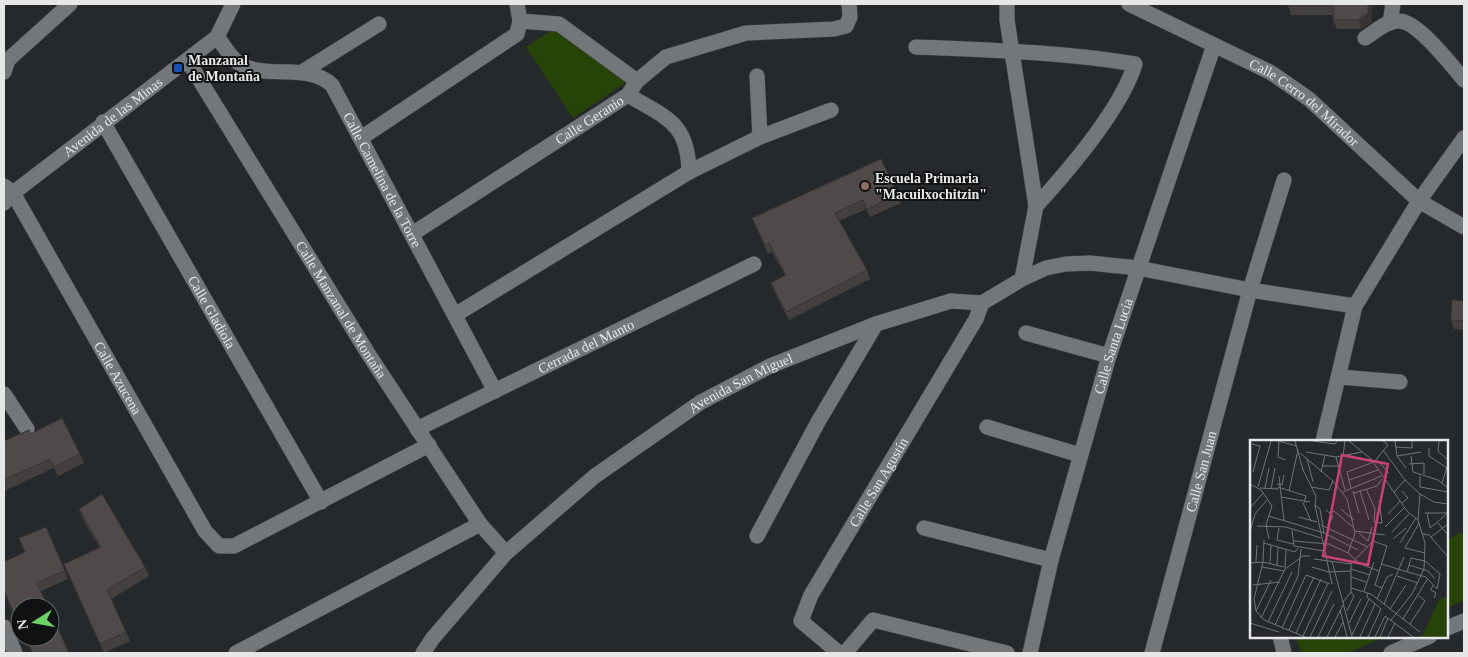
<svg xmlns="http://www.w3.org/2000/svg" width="1468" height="657" font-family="Georgia,serif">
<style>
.green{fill:#264408}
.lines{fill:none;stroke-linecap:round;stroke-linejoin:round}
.minor-casing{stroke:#424447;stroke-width:16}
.minor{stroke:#74777a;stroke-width:15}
.wall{fill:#44403f}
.shaded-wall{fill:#373433}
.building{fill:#4f4a49;stroke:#373433}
.transit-dot{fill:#1a4fb4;stroke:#101113;stroke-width:2}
.education-dot{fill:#8d6e63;stroke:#101113;stroke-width:2}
.labels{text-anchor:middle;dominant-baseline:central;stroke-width:4;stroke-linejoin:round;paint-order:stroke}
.poi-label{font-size:14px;font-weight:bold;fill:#e5e7e9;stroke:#101113;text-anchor:start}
.street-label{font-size:14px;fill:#e5e7e9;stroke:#101113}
.inset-road{fill:none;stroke:#727578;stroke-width:1}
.view{fill:#c94177;fill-opacity:0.15;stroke:#c94177;stroke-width:2.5}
.inset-edge{fill:none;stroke:#e5e7e9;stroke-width:2.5}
</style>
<rect width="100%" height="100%" fill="#26292c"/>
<g class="green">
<path d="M559 26 628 81 573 118 526 47Z"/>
<path d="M1464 531V600L1447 608V540Z"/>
<path d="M1296 636H1386L1348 653H1300Z"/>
</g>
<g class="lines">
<g class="minor-casing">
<g id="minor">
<path d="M1007 4V20L1036 206 1022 279"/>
<path id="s1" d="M1129 4 1270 72 1309 99 1419 201 1464 227"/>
<path d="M520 21 559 24 637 81"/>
<path d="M1390 23 1393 4"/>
<path id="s2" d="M217 37C223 44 229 55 236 61 261 82 306 61 332 85L495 391"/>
<path d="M1365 38C1375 32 1387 20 1399 21 1418 21 1452 66 1464 80"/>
<path d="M916 47C989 50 1063 52 1135 64 1121 109 1068 171 1036 206"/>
<path id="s3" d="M188 61 369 355 480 524 506 553"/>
<path d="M4 72 8 60 70 4"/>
<path d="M302 72 379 24"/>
<path d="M757 76 760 137"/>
<path d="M628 95C666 118 688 122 689 172"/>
<path id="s4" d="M103 122 321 502"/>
<path d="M361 138 517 34 520 21 517 4"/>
<path id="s5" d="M4 186 13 193 205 531 219 546H234L429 445"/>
<path id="s6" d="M4 203 13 193 217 37 233 4"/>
<path id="s7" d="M412 234 628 95 637 81 666 57 746 33 834 29 846 26 850 17 849 4"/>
<path d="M455 315 689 172 760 137 831 110"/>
<path d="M1026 333 1109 356"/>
<path d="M1340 377 1400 382"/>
<path d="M4 394 27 429"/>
<path d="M987 427 1080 455"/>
<path id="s8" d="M417 429 754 264"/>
<path d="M1323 441 1355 306 1419 201 1464 138"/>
<path d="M924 528 1051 560"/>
<path d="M757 536 818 422 876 324"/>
<path d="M4 627 15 653"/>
<path d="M1447 628 1464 621"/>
<path d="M1280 636 1284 653"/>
<path d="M236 653 480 524"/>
<path id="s9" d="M423 653 433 638 506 553 595 476 701 402 770 366 876 324 951 301 982 303 1022 279 1046 268 1066 264 1090 263 1138 268 1250 290 1355 306"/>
<path id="s10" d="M839 653 801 621 811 595 976 319 982 303"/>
<path d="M845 653 873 620 1007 653"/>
<path id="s11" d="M1030 653 1051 560 1109 356 1214 45"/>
<path id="s12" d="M1152 653 1250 290 1284 180"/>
<path d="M1391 653 1430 636"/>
</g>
</g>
<use href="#minor" class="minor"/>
</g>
<g class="wall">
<path d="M1244 4H1372V22L1361 29H1337L1333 20V15H1291L1288 5H1244Z"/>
<path d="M898 195 901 203 870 217 866 209 839 221 867 270 870 279 789 320 774 291 771 283 785 275 772 252 768 254 752 218Z"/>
<path d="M1464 301V330L1454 329 1451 320Z"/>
<path d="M31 434 80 454 84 463 58 476 54 468 4 491V441Z"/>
<path d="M79 509 145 567 149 576 111 599 130 641 104 653 68 574 64 564 100 548 82 518Z"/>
<path d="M19 538 65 571 68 579 41 591 20 607V628L4 593V562L25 553Z"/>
</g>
<path class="shaded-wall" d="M1368 4H1372V22L1361 29 1358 20Z"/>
<g class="building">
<path d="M1288 4H1368V13L1358 20H1333L1334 6H1288Z"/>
<path d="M881 159 898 195 867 209 863 200 835 213 867 270 786 312 771 283 786 275 769 243 765 245 752 218Z"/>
<path d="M1452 300 1464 301V321L1451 320Z"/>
<path d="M62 418 80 454 54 467 50 459 4 480V441L29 430 31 434Z"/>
<path d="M102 494 145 567 107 590 126 632 100 644 64 564 101 547 79 509Z"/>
<path d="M46 527 65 571 37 583 48 607H20V626L4 591V562L25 552 19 538Z"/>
<path d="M50 611 69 653H33L25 637H50Z"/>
</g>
<rect class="transit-dot" x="173" y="63" width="10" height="10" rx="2.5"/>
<circle class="education-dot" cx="865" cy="186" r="5"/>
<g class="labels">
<g class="poi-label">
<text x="188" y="60">Manzanal<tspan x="188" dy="16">de Montaña</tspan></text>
<text x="875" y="178">Escuela Primaria<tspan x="875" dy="16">"Macuilxochitzin"</tspan></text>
</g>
<g class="street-label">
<text stroke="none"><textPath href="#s1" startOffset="202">Calle Cerro del Mirador</textPath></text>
<text stroke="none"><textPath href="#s6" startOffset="139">Avenida de las Minas</textPath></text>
<text stroke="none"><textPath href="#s7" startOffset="211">Calle Geranio</textPath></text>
<text stroke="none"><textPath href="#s2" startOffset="239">Calle Camelina de la Torre</textPath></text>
<text stroke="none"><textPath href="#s3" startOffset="292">Calle Manzanal de Montaña</textPath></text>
<text stroke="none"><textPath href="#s4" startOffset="219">Calle Gladiola</textPath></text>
<text stroke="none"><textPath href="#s8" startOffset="188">Cerrada del Manto</textPath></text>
<text stroke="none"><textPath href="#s11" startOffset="318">Calle Santa Lucía</textPath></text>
<text stroke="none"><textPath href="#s5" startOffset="224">Calle Azucena</textPath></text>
<text stroke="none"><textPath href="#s9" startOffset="421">Avenida San Miguel</textPath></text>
<text stroke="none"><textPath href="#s12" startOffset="188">Calle San Juan</textPath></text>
<text stroke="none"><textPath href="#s10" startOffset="209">Calle San Agustín</textPath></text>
</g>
</g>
<g transform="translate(1250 440)">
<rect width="198" height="198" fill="#26292c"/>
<path d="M198 156 197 197H172L189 160Z" fill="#264408"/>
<path class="inset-road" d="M28 1 47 6M29 1 28 17 36 20M45 1 53 30M63 1 85 4 87 1M99 1 121 19 157 71 168 80M145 1 147 16 156 28M189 1 188 11 198 20M2 4 10 6 3 32M146 7 162 8V1M179 8V16L197 28M133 10 155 40 170 54M56 12 86 17 112 12M50 13 83 41 97 59 105 93 98 113M93 16 95 1M147 16 171 12M161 16 163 32 188 40 198 48M86 17 95 50M57 19 63 42M127 20 139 33M159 24 174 23V34M73 26H88M52 28 66 56 65 65 70 69 74 93M71 32 75 15M29 36 34 81M170 36V47L198 52M99 40 128 30M192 43 197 27M0 44 11 50 22 66 16 85 19 99M27 44 32 45 34 35M8 47 21 1M28 47 56 56 54 63M61 47 79 50 83 41M10 48 29 49M15 48 19 28M101 48 97 32 124 22 138 5 133 1M21 49 25 28M116 49 125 69 124 82 132 83 129 60M39 51 48 10M103 51 109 73M110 51 119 80M93 52 131 36M144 52 155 40M104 53 127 46 132 39M31 57 60 62M53 63 61 81M152 63 158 58 152 51M65 65 82 144M0 68 13 53M91 69 104 80M76 70 83 76 78 86M81 73 84 71 104 88M175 73H198M177 73 180 88 198 73M138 74 150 61M19 76 74 93 108 110M49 77 67 82M168 80 170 54 184 62 198 64M169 83 155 108 175 113M188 83 198 95M71 85 118 107M7 86 36 87 71 98M135 87 154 68M29 88 27 100 43 104M42 90 44 106 74 111M105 91 135 95M0 92 5 74 17 60M142 92 159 74M109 93 118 101 122 87M173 94 179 95 198 117M181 97 198 84M143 99 156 88M14 100 13 122 4 159 6 171 14 180 55 197M44 101 79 104 98 113 110 124 129 131M14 103 45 112 48 108M150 103 166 78M64 119 101 124M82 121 102 197M6 122 7 105M0 123 13 122 34 127M20 123 21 105M132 124 154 131 176 137 187 149 190 134 175 121 161 118 157 132M27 125 28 108M159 125 178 131 185 139M12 127 34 131M62 127 79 132 101 131M35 128 36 110M101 129 120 135M56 135 80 144M147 136 168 143M101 137 116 142M3 145 30 142M183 145 181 150 186 153 184 158M101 148 121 154 170 192M114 151 124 122M127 159 137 137 143 134M93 162 101 152V124L123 101 137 106 125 145 132 148M134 164 154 117M140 169 156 145M90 170 97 197M6 171 21 140M97 171 104 156 101 152M11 178 35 129 53 116H60M153 179 178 138M141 180 162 154 174 129 175 103 168 80M18 182 42 132M0 183 29 192M99 183 111 159M160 184 175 161 169 156M25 185 48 136 51 109M32 188 56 135M39 190 64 137M46 193 71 139M102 195 119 159M53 196 78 143M60 197 82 151M68 197 84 164M77 197 93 165M85 197 93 182M110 197 125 164M118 197 131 169 117 157 118 153M125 197 135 176 163 197M130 197 138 178M138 197 145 183"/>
<path class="view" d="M92 15 138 24 118 125 73 116Z"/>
<rect width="198" height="198" class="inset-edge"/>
</g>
<rect width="1468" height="657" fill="none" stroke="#e5e7e9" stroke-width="10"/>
<g transform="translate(35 622) rotate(259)"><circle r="24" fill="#101113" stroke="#656769"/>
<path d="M0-4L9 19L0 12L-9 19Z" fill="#6bd363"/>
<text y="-8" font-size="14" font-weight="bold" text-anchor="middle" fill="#e5e7e9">N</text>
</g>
</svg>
